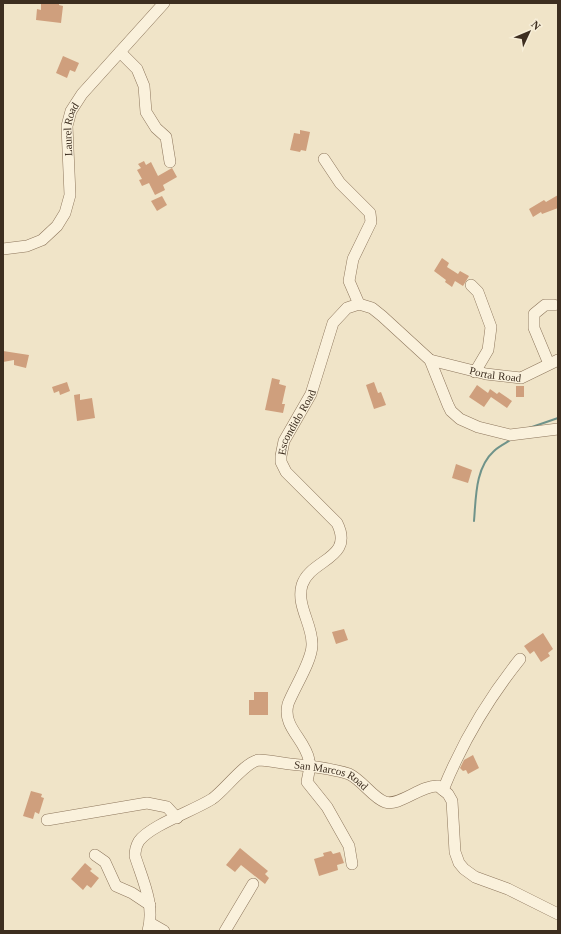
<svg xmlns="http://www.w3.org/2000/svg" width="561" height="934" font-family="Georgia,serif">
<style>
.lines{fill:none;stroke-linecap:round;stroke-linejoin:round}
.stream{stroke:#6f938a;stroke-width:2}
.building{fill:#cf9f7d}
.minor-casing{stroke:#8d765c;stroke-width:12}
.minor{stroke:#faf1dc;stroke-width:11}
.labels{text-anchor:middle;dominant-baseline:central;stroke-width:3;stroke-linejoin:round;paint-order:stroke}
.street-label{font-size:11px;fill:#3d2e20;stroke:#f7eed8}
</style>
<rect width="100%" height="100%" fill="#f0e4c8"/>
<g class="lines">
<g class="stream">
<path d="M529 428 558 418"/>
<path d="M474 521C476 498 475 468 494 451 499 446 506 443 512 439"/>
</g>
</g>
<g class="building">
<path d="M41 3H59V5L63 6 61 23 36 20 37 9 41 10Z"/>
<path d="M63 56 79 63 75 72 70 70 67 78 56 73Z"/>
<path d="M300 130 310 132 306 151 301 150 300 152 290 150 294 133 300 134Z"/>
<path d="M144 161 146 165 151 162 158 176 172 168 177 177 163 185 165 190 155 195 149 183 142 186 139 180 142 179 137 170 141 168 138 164Z"/>
<path d="M558 195V208L542 214 541 212 533 217 529 209 544 200 546 202Z"/>
<path d="M162 196 167 205 157 211 151 201Z"/>
<path d="M442 258 449 263 447 267 458 274 460 271 469 276 463 286 455 281 452 287 445 282 446 280 434 271Z"/>
<path d="M3 351 29 355 26 368 14 365V360L3 362Z"/>
<path d="M272 378 280 380 279 384 286 386 282 404H285L283 413 265 410Z"/>
<path d="M67 382 70 391 60 395 59 391 54 393 52 387Z"/>
<path d="M374 382 378 393 381 392 386 405 374 409 366 385Z"/>
<path d="M477 385 488 393 490 389 497 394 499 392 512 401 507 408 491 397 484 407 469 397Z"/>
<rect x="516" y="386" width="8" height="11"/>
<path d="M80 394V400L92 398 95 418 77 421 74 395Z"/>
<path d="M456 464 472 470 468 483 452 478Z"/>
<path d="M344 629 348 640 336 644 332 632Z"/>
<path d="M543 633 553 649 548 653 550 656 541 662 534 651 530 654 524 646Z"/>
<path d="M254 692H268V715H249V700H254Z"/>
<path d="M473 755 479 768 468 774 466 770 463 771 460 768 464 760Z"/>
<path d="M31 791 42 794 41 797 44 798 39 814 35 812 33 819 23 816Z"/>
<path d="M240 848 268 871 265 874 269 878 265 884 241 865 235 872 226 865Z"/>
<path d="M331 851 333 854 340 852 344 863 337 865 338 870 319 876 314 859 324 856 323 853Z"/>
<path d="M85 863 92 869 90 871 99 878 91 888 87 885 83 890 71 879Z"/>
</g>
<g class="lines">
<g class="minor-casing">
<g id="minor">
<path d="M120 52 137 69 144 86 146 112 156 128 166 137 170 162"/>
<path d="M324 159 340 183 370 213 371 222 353 259 349 281 359 304"/>
<path id="s1" d="M3 249 27 246 42 240 57 226 65 213 70 195 67 126 71 111 82 94 164 3"/>
<path d="M471 285 478 292 491 327 488 350 475 372"/>
<path id="s2" d="M430 360 486 374 521 378 558 360"/>
<path d="M549 364 534 328V314L545 305H554"/>
<path d="M443 790C462 743 488 699 520 659"/>
<path d="M47 820 147 803 167 807 177 818"/>
<path d="M95 855 105 862 116 886 132 893 150 905"/>
<path id="s3" d="M352 864 349 846 327 807 307 782C308 775 311 768 309 760 305 739 282 727 288 704 294 688 312 661 312 645 313 625 296 606 302 585 310 559 355 559 337 523L286 472 281 462V456L284 441 311 394 333 323 347 308 359 304 372 308 382 316 430 360 448 405 451 411 460 419 478 427 510 435 558 429"/>
<path d="M150 923 164 931"/>
<path id="s4" d="M148 931C155 905 143 881 135 856 135 851 136 846 139 841 151 825 193 811 212 799 224 791 246 761 259 760 266 760 275 762 283 763 305 766 328 767 349 774 362 780 373 798 385 802 399 807 421 785 438 786L448 794 452 801 455 852 459 863 464 869 475 877 508 889 558 914"/>
<path d="M225 931 253 884"/>
</g>
</g>
<use href="#minor" class="minor"/>
</g>
<g class="labels">
<g class="street-label">
<text stroke="none"><textPath href="#s1" startOffset="161">Laurel Road</textPath></text>
<text stroke="none"><textPath href="#s2" startOffset="67">Portal Road</textPath></text>
<text stroke="none"><textPath href="#s3" startOffset="510">Escondido Road</textPath></text>
<text stroke="none"><textPath href="#s4" startOffset="314">San Marcos Road</textPath></text>
</g>
</g>
<rect width="561" height="934" fill="none" stroke="#3d2e20" stroke-width="8"/>
<g transform="translate(529 32) rotate(46)" stroke="#f7eed8" stroke-width="3" paint-order="stroke">
<path d="M0-3L7 15L0 10L-7 15Z" fill="#3d2e20"/>
<text y="-6" font-size="11" font-weight="bold" text-anchor="middle" fill="#3d2e20">N</text>
</g>
</svg>
